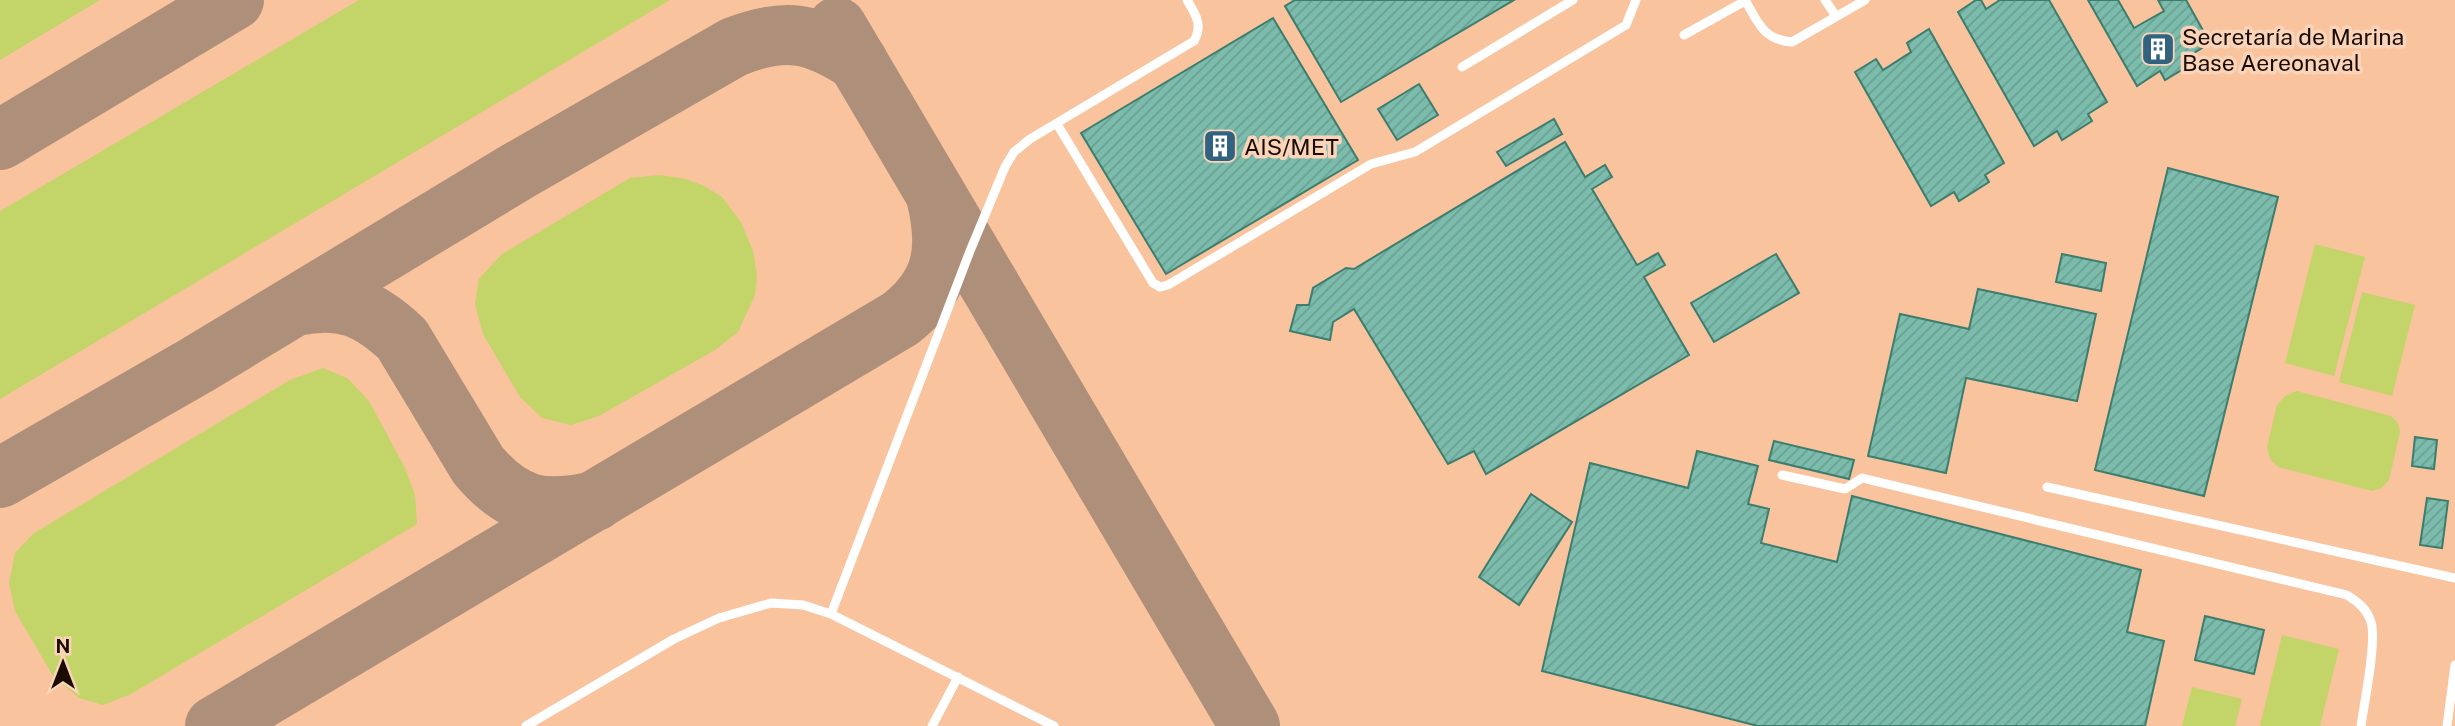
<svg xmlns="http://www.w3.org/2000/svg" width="2455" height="726" font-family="'Public Sans',sans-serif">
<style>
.built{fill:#f9c39d}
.green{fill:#c3d469}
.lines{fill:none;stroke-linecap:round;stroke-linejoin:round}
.taxiway{stroke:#ad8f7a;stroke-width:60}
.building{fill:url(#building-hatch);stroke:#3c7d6e;stroke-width:2}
.service{stroke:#fff;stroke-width:9}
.labels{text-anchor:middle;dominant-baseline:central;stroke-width:7;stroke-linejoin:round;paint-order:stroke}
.poi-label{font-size:23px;fill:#1b0b02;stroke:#fad4b9;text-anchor:start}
</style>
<defs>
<pattern id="building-hatch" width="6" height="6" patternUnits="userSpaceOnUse" patternTransform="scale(1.75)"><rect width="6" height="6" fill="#7cbcac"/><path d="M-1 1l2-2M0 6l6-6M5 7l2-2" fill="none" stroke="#6ba092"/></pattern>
</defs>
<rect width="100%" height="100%" fill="#fad4b9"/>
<rect class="built" x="0" y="0" width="2455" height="726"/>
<g class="green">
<path d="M0 0H100L0 60Z"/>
<path d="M359 0H670L0 399V211Z"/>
<path d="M660 175 686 179 704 186 722 197 741 222 753 251 757 276 755 295 738 332 715 350 599 416 571 425 542 418 520 397 483 334 475 304 479 279 502 254 630 178Z"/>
<path d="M2315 244 2365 257 2334 376 2285 363Z"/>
<path d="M2362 292 2415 305 2392 396 2339 382Z"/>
<path d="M323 368 347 378 369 401 405 468 415 495 417 524 131 694 103 705 79 698 53 676 15 611 9 583 15 553 34 533 290 380Z"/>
<path d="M2297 391 2391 416 2398 423 2400 432 2389 480 2382 488 2372 491 2278 467 2270 459 2267 447 2277 405 2285 396Z"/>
<path d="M2282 635 2339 649 2320 726H2260Z"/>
<path d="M2192 687 2242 699 2235 726H2182Z"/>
</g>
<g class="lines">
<g class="taxiway">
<path d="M837 27 1250 726"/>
<path d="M0 140 234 0"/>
<path d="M296 306C342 296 369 308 402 339L478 465C513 507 543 513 595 501"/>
<path d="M0 478 197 365 518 171 734 47C785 27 813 32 858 62"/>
<path d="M215 726 900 319C944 285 949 249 936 196"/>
</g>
</g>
<g class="building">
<path d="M1295 0H1514L1341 102 1285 6Z"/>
<path d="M1976 0H1981L1986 9 2000 0H2049L2107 102 2088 114 2092 121 2062 140 2057 131 2034 146 1958 12Z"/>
<path d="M2088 0H2118L2134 28 2164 11 2158 0H2186L2210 43 2191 55 2195 62 2165 80 2160 71 2137 86Z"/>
<path d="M1273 18 1358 160 1166 274 1081 133Z"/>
<path d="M1929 29 2004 163 1985 175 1989 182 1959 201 1954 192 1931 206 1855 72 1876 59 1883 70 1911 52 1907 43Z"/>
<path d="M1419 84 1438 115 1397 140 1378 109Z"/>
<path d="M1554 119 1562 134 1506 166 1497 152Z"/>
<path d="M1565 142 1585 177 1605 165 1612 177 1592 189 1637 265 1658 253 1665 265 1644 277 1689 355 1486 474 1474 451 1448 464 1354 309 1333 322 1330 340 1290 331 1297 305H1309L1313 288 1346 268 1354 269Z"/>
<path d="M2168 168 2278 197 2204 496 2095 470Z"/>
<path d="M1776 254 1799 293 1714 342 1691 303Z"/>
<path d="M2062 254 2106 263 2101 291 2056 282Z"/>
<path d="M1978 289 2096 314 2077 401 1966 378 1946 473 1868 456 1900 314 1969 329Z"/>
<path d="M2415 437 2437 440 2434 469 2412 466Z"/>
<path d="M1774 441 1854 460 1849 479 1769 460Z"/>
<path d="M1697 451 1758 466 1748 504 1769 509 1761 543 1837 562 1852 496 2141 570 2127 632 2164 641 2145 726H1758L1542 671 1590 463 1688 488Z"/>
<path d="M1531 494 1572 522 1519 605 1479 577Z"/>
<path d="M2427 498 2448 501 2442 548 2420 545Z"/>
<path d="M2205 616 2264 630 2254 674 2195 660Z"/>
</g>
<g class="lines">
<g class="service">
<path d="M1745 0C1758 22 1763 40 1792 42L1865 0"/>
<path d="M1825 0 1836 16"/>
<path d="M1684 35 1745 1"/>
<path d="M1462 67 1573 0"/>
<path d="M1057 124 1153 283 1160 287 1168 285 1371 164 1415 152 1626 25 1636 0"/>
<path d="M1782 475 1845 489 1862 478 2347 595C2358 602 2367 609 2371 622 2377 641 2364 704 2361 726"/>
<path d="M2047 487 2455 578"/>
<path d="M831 614 1054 726"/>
<path d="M526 726 674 639 719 618 771 603 803 605 831 614 970 251 1005 167 1014 152 1030 139 1194 41C1203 25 1196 15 1187 0"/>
<path d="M932 726 958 677"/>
<path d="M2447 726 2455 665"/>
</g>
</g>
<defs>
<g id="building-square" transform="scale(1.75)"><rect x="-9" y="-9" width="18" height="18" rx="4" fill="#316380" stroke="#fad4b9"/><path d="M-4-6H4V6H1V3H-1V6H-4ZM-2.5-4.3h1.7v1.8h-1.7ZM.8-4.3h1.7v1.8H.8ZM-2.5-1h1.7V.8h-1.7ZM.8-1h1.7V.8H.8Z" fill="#fff"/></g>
</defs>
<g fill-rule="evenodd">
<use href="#building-square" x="2158" y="49"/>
<use href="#building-square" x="1220" y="146"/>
</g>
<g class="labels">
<g class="poi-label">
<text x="2182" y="36">Secretaría de Marina<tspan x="2182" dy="26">Base Aereonaval</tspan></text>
<text x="1244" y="146">AIS/MET</text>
</g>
</g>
<g transform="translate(63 663)" stroke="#fad4b9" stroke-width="5" paint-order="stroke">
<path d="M0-5L12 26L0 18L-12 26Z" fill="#1b0b02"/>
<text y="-10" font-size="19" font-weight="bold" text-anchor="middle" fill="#1b0b02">N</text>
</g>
</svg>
